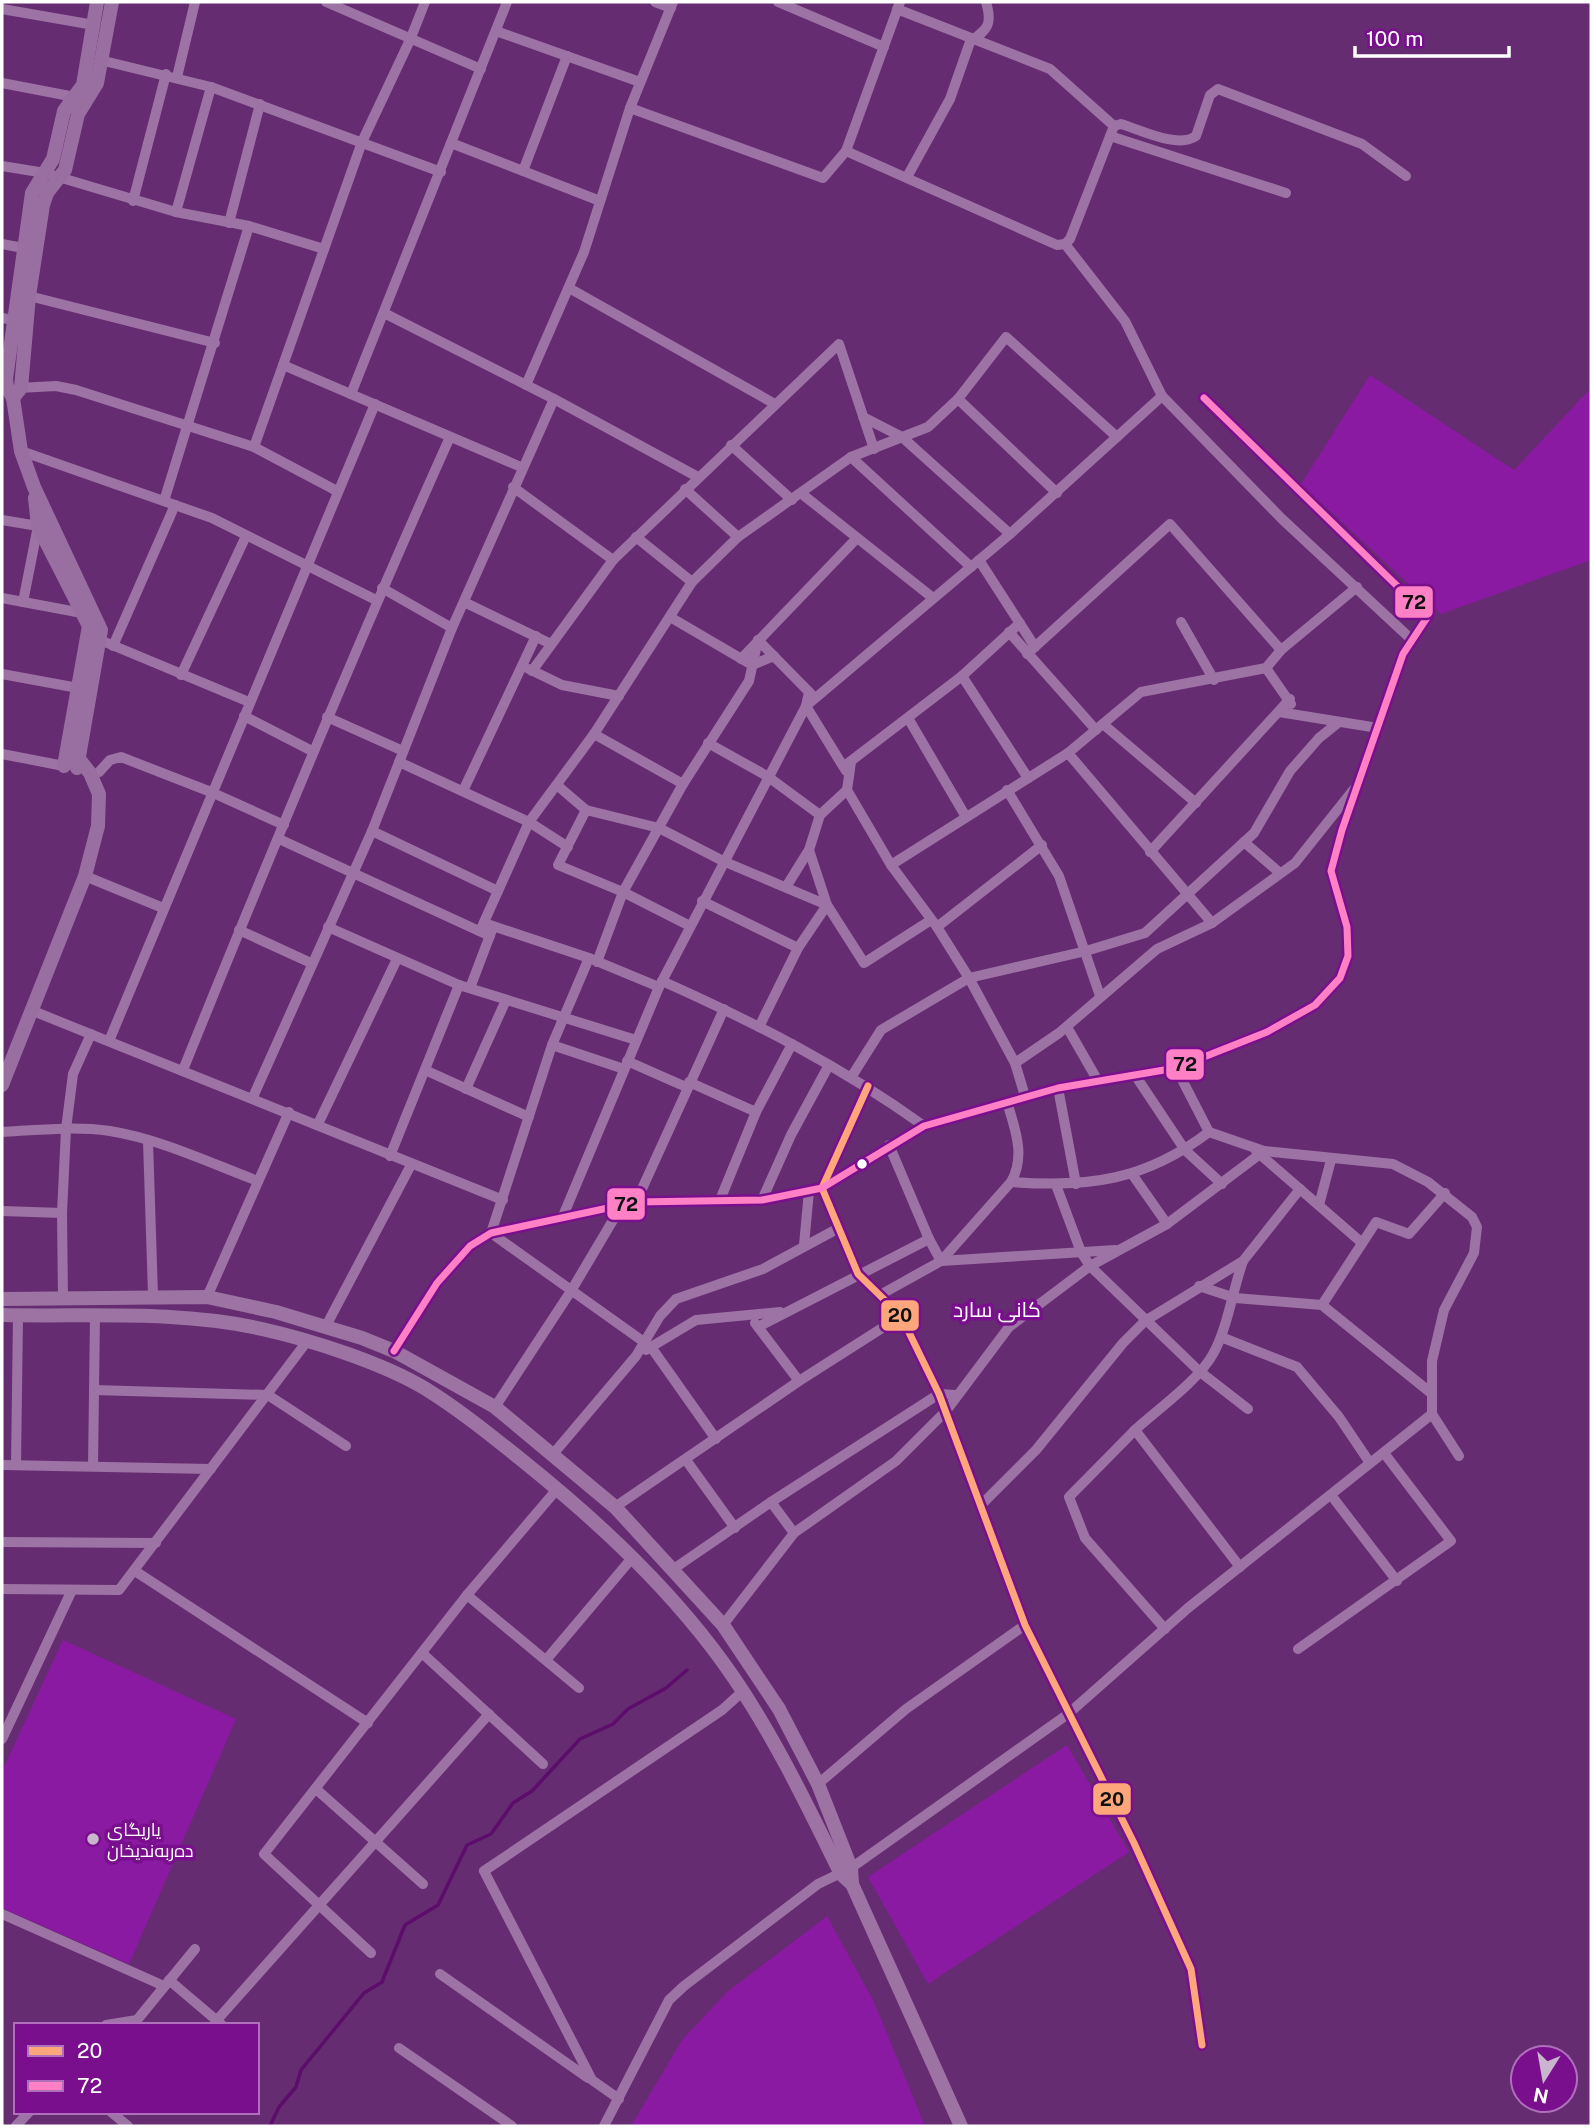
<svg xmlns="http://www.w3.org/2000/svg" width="1593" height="2128" font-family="'Public Sans',Cairo,sans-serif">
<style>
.green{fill:#8a1aa1}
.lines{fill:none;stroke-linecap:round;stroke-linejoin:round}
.stream{stroke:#5c0c6a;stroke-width:3.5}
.street{stroke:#9d73a5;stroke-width:10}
.secondary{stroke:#996fa1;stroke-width:14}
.primary{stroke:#9c73a3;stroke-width:14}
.bus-1-casing{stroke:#7a0f8e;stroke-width:12}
.bus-2-casing{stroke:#7a0f8e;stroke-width:12}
.bus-1{stroke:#fea67b;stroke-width:7}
.bus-2{stroke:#ff80c5;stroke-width:7}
.bus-dot{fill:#fff;stroke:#7a0f8e;stroke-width:2.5}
.poi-dot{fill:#c9b5cd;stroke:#7a0f8e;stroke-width:2.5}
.labels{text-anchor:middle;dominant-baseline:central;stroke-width:7;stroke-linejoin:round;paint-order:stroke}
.poi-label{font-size:18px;fill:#fff;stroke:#7a0f8e;text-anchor:start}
.quarter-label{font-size:21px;fill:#fff;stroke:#7a0f8e}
.line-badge{stroke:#7a0f8e;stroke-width:2.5}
.pale-badge-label{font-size:19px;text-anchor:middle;font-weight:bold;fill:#111}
</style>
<rect width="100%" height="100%" fill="#662c71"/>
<g class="green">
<path d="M1370 375 1514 470 1591 388V560L1441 614 1301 484Z"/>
<path d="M63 1640 236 1719 129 1964 2 1908V1771Z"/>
<path d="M1067 1745 1129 1852 928 1984 868 1877Z"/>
<path d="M827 1916 874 2002 925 2126H631L682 2040 727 1992Z"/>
</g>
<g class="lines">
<path class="stream" d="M270 2126 279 2107 296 2087 301 2070 364 1993 382 1982 405 1925 438 1905 467 1845 491 1834 513 1803 532 1791 580 1739 613 1724 628 1709 666 1688 687 1670"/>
<g class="street">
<path d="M326 2 481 69"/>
<path d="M655 2 671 8"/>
<path d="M778 2 884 47"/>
<path d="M900 2 846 151 1057 245 1065 244 1070 239 1114 126 1121 124C1141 130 1178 149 1196 136L1210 95 1218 89 1362 144 1406 176"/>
<path d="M2 9 94 25"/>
<path d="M897 9 1050 69 1114 126"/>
<path d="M496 31 640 82"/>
<path d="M100 60 211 87 441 172"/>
<path d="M177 77 195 2"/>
<path d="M2 83 80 98"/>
<path d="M630 108 823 178 846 151"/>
<path d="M1110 136 1286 193"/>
<path d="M451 143 600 201"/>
<path d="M2 166 45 173 176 212 249 226 324 249"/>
<path d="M523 171 567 56"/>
<path d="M907 177 950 99 970 42C987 29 993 26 986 2"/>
<path d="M133 201 166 74"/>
<path d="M176 212 211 87"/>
<path d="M229 223 260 104"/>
<path d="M2 244 23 248"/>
<path d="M569 288 775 404"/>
<path d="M29 296 215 343"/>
<path d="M384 313 554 399 698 477"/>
<path d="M2 318 19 321"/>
<path d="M283 365 521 467"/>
<path d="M526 385 584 252 630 108 673 2"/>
<path d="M18 388 56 386 76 390 254 447 337 491"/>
<path d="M351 394 507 2"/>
<path d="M1162 396 1282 519 1412 640"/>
<path d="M958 399 1057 493"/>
<path d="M863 417 902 437 1010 534"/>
<path d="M731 445 792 500"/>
<path d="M254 447 362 142 410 40 425 2"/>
<path d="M21 451 212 518 376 600"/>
<path d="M851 457 971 567"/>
<path d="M513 487 613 560"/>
<path d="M685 489 738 537"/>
<path d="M802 494 933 598"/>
<path d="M164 501 249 226"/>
<path d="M2 520 38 526 23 602"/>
<path d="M636 537 692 582"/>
<path d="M979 560 1035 647"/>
<path d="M382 588 452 628"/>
<path d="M2 598 82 613"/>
<path d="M464 602 551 644"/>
<path d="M670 617 752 665 774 656"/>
<path d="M1181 622 1214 680"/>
<path d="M1009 632 1096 730"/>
<path d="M100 640 249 702"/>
<path d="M758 640 812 695"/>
<path d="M113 646 175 505"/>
<path d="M1027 654 1170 524 1281 650"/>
<path d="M741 659 857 538"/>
<path d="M1266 668 1291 704"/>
<path d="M529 669 562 685 619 696"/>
<path d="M532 671 613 560 839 344 874 449"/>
<path d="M2 674 78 688"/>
<path d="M181 675 246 536"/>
<path d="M962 676 1028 778"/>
<path d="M809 692 806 706 846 771"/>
<path d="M1279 712 1378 728"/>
<path d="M244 716 312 751"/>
<path d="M327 717 403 751"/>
<path d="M908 718 966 817"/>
<path d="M1103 724 1196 803"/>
<path d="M594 734 683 784"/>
<path d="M708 743 767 776 820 815"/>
<path d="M1068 753 1212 923"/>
<path d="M2 754 64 766"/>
<path d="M399 762 529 822 568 847"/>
<path d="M851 762 847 790 891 865 937 927 969 978 1015 1063 1025 1096"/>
<path d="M847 764 962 676 1020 623"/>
<path d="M99 772 110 760 121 757 211 792 284 825"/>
<path d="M558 786 586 810 659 828 723 861 827 905 798 948 759 1027"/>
<path d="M1007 790 1059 876 1100 996"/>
<path d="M463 791 536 636"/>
<path d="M586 810 558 865 623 892 690 926"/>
<path d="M372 831 498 891"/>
<path d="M279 839 490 936"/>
<path d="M1244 842 1280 873"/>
<path d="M809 850 827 905 864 963 931 920"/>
<path d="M1150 852 1290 699"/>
<path d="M891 865 1068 753 1141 692 1266 668 1281 650 1357 587"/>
<path d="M85 876 163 908"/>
<path d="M786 887 809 850 820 815 847 790"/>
<path d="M702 901 798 948"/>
<path d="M484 923 589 958 659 987"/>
<path d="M328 927 459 985 636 1040"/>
<path d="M937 927 1042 845"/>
<path d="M239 930 311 963"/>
<path d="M480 931 529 822 594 734 692 582 738 537 851 457 928 427 958 399 1006 337 1117 437"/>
<path d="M597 962 623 892 683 784 749 681 758 640"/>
<path d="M662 981C754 1022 842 1067 924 1126"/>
<path d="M470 988 492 930"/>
<path d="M33 1011 503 1200"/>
<path d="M1067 1027 1098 1081"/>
<path d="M109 1041 375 404"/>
<path d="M552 1045 589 958"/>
<path d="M627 1061 686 1087"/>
<path d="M1015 1063 1059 1033 1157 949 1212 923 1295 863 1354 789"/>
<path d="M1176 1068 1209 1132 1264 1151 1393 1164 1428 1182 1472 1217 1477 1227 1474 1253 1444 1310 1432 1361V1414L1459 1456"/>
<path d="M624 1069 552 1045 491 1233 651 1347 716 1439"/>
<path d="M183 1070C269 857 356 646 450 437"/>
<path d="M425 1070 529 1117"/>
<path d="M1135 1075 1185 1150 1222 1184"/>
<path d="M852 1076 881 1030 969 978 1086 951 1145 933 1254 833 1290 771 1319 738 1339 722"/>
<path d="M689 1082 756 1112"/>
<path d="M868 1086 822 1188 858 1274 901 1316 939 1394 1025 1625 1134 1843 1191 1969 1202 2045"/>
<path d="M1058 1088 1076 1184"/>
<path d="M466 1089 506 1000"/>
<path d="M253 1097 372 831 452 628 554 399"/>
<path d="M318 1124 397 959"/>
<path d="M2 1132C37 1130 74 1126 110 1131 160 1139 210 1163 258 1181"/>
<path d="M148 1141 153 1295"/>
<path d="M889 1145 929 1239 941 1261"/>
<path d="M1256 1151 1361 1242"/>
<path d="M390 1156 459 985"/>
<path d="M1132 1174 1167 1224"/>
<path d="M1011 1182C1089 1188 1146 1180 1209 1132"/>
<path d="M1056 1185 1081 1252 1090 1266 1199 1371 1248 1409"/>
<path d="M720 1200 756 1112 792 1044"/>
<path d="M762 1200 791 1135 829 1065"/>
<path d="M636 1202 724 1009"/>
<path d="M1319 1205 1331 1160"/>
<path d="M2 1211 62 1213"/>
<path d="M563 1216 659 987 806 706 1010 534 1162 396 1125 321 1065 244"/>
<path d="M804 1245 809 1191"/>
<path d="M941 1261 1115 1250"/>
<path d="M1199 1286 1235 1298 1322 1305 1431 1393"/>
<path d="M880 1295 941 1261 1011 1182C1026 1156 1015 1129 1007 1102"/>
<path d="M207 1297 289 1112"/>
<path d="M63 1299 62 1213 66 1129 73 1074 91 1034"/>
<path d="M1322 1305 1376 1222 1409 1234 1445 1193"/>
<path d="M755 1323 799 1381"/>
<path d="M326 1326 411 1165"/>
<path d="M758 1327 929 1239"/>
<path d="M1221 1337 1297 1367 1339 1417 1370 1463"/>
<path d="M646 1350 696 1320 780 1312"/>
<path d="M394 1351 437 1283 470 1246 491 1233 636 1202 762 1200 822 1188 924 1126 1058 1088 1176 1068 1267 1032 1315 1005 1340 978 1348 956 1347 927 1331 871 1342 830 1403 654 1428 616 1204 398"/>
<path d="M94 1390 268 1395 346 1446"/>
<path d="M495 1407 571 1291 622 1205"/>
<path d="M1135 1430 1069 1497 1085 1538 1165 1629"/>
<path d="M554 1453 636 1356 660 1316 676 1299 763 1269 837 1229"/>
<path d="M686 1460 735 1528"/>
<path d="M2 1465 211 1469"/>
<path d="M16 1465 18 1316"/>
<path d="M93 1466 95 1316"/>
<path d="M1331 1495 1397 1581"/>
<path d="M771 1502 794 1533"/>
<path d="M981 1505 1036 1450 1123 1343 1145 1321 1243 1261 1300 1189"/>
<path d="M615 1507 799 1381 901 1316"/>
<path d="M2 1542 156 1543"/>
<path d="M1240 1567 1135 1430C1158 1409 1199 1380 1213 1354 1227 1330 1233 1289 1243 1261"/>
<path d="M672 1570 771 1502 939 1394 956 1395"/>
<path d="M135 1571 368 1723"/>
<path d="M2 1589 119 1590 308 1340"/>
<path d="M467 1595 579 1688"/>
<path d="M723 1625 794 1533 896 1461 946 1411 1009 1327 1090 1266 1167 1224 1264 1151"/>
<path d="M1298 1649 1451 1541 1384 1453"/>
<path d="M422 1653 543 1764"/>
<path d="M546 1660 632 1558"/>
<path d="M2 1739 72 1590"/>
<path d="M818 1784 906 1709 1025 1625"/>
<path d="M316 1789 423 1884"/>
<path d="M2 1914 164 1986"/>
<path d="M371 1953 264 1854 467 1595 558 1488"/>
<path d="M440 1974 588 2078"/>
<path d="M169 1980 222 2025"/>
<path d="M217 2020 489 1714"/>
<path d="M106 2025 137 2020 195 1949"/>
<path d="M399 2048 512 2126"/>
<path d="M619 2099 592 2080 484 1871 722 1710 742 1692"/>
<path d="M111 2112 128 2126"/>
<path d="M16 2126 29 2112"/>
<path d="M604 2126 669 2000 684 1986 818 1884 851 1868 1068 1714 1188 1608 1432 1414"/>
</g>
<g class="secondary">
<path d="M13 398 21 388 29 296 43 205 47 193 65 170 78 114 97 83 112 2"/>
<path d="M35 498 38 526 89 626 64 766"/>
<path d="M77 768 101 630 34 487 21 451 13 398 7 387 6 379 32 193 53 159 64 111 83 85 97 2"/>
<path d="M2 1085 85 876 98 826 99 794 90 773 79 759"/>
</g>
<g class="primary">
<path d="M2 1299 207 1297 276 1312 362 1338 394 1351 495 1407 615 1507 723 1625 779 1709 818 1784 851 1868 852 1884"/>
<path d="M2 1315C88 1317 178 1310 262 1329 311 1340 383 1363 426 1389 458 1409 488 1433 518 1457 598 1521 676 1593 734 1678 776 1740 808 1807 841 1874L852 1884 961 2126"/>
</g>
<g class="bus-1-casing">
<path id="bus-1" d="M868 1086 822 1188 858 1274 901 1316 939 1394 1025 1625 1134 1843 1191 1969 1202 2045"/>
</g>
<g class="bus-2-casing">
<path id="bus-2" d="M394 1351 437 1283 470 1246 491 1233 636 1202 762 1200 822 1188 924 1126 1058 1088 1176 1068 1267 1032 1315 1005 1340 978 1348 956 1347 927 1331 871 1342 830 1403 654 1428 616 1204 398"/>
</g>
<use href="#bus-1" class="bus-1"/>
<use href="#bus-2" class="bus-2"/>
</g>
<circle class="bus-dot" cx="862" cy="1164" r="6"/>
<circle class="poi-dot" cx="93" cy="1839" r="7"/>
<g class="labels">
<g class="poi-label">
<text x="107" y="1829">یاریگاى<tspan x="107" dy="21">ده‌ربه‌ندیخان</tspan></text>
</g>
<g class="quarter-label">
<text x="997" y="1309">کانی سارد</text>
</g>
</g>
<g class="line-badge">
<rect x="1394" y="585" width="40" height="34" rx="7" fill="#ff80c5"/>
<rect x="1165" y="1048" width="40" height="33" rx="7" fill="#ff80c5"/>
<rect x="606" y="1187" width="40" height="34" rx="7" fill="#ff80c5"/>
<rect x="880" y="1299" width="40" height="33" rx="7" fill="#fea67b"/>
<rect x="1092" y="1782" width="40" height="34" rx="7" fill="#fea67b"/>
</g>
<g class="pale-badge-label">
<text x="1414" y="609">72</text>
<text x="1185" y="1071">72</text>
<text x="626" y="1211">72</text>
<text x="900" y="1322">20</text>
<text x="1112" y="1806">20</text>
</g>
<rect width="1593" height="2128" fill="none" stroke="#ffffff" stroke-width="7"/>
<rect x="14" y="2023" width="245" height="91" fill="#7a0f8e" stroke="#af6fbb" stroke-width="2"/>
<rect x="28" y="2046" width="35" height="10" fill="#fea67b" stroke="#af6fbb" stroke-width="2"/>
<text x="77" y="2058" font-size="21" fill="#ffffff">20</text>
<rect x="28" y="2081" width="35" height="10" fill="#ff80c5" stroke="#af6fbb" stroke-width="2"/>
<text x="77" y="2093" font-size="21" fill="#ffffff">72</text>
<g transform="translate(1544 2079) rotate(191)"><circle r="33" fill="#7a0f8e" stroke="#af6fbb" stroke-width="2"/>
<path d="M0-5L12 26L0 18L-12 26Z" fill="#c9b5cd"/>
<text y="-10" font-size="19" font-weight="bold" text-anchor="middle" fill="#ffffff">N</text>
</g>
<path d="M1355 46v10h154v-10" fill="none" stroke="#ffffff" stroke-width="3.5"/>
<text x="1366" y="46" font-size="21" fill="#ffffff" stroke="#7a0f8e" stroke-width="5" paint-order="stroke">100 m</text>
</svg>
